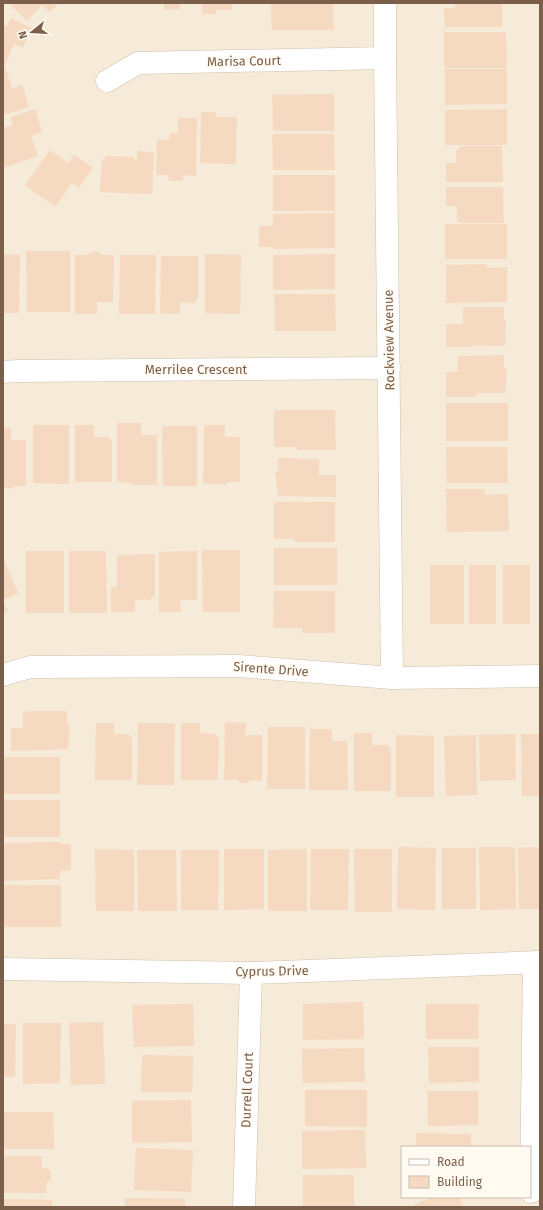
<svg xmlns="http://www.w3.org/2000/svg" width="543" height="1210" font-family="'Fira Sans',sans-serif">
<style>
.residential{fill:#f6ead8;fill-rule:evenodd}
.building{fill:#f5d9c0}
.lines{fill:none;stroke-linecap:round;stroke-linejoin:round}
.street-casing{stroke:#d2c0ae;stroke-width:23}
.street{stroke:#fff;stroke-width:22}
.labels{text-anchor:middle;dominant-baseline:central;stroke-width:3;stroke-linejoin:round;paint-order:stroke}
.street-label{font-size:13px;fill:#7c5f4a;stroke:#fffbf2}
</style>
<rect width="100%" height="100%" fill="#fef7ea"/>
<path class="residential" d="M3 3H540V1207H3ZM402 1147H530V1197H402Z"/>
<g class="building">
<path d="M9 3H59L50 12 42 5 27 21Z"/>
<path d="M163 3H180V9L164 10Z"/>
<path d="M202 3H232V10H216V14H202Z"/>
<path d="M271 3H333L334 30H272Z"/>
<path d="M455 3H502V27H445L444 8H455Z"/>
<path d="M11 18 32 28 23 48 14 44 5 65 3 64V25L7 26Z"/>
<path d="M444 32H506L507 68H444Z"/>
<path d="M5 67 12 88 22 85 29 107 5 115 3 108V68Z"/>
<path d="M445 69H507V104L445 105Z"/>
<path d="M334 94V131H273L272 95Z"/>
<path d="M35 109 42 132 31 136 38 156 3 168V128L13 125 10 117Z"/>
<path d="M507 109V145H445V110Z"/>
<path d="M201 112H216V117H237L236 164 200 163Z"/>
<path d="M178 118H197L196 176 183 175V181H168L169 175H156L157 139 169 140 170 133H178Z"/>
<path d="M272 134H334L335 170H273Z"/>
<path d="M461 146H502L503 182H446V163H456V151Z"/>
<path d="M50 150 68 163 74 155 93 168 79 188 72 183 55 207 25 185Z"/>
<path d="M137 151 154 152 152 194 100 192 102 159H105V156L134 157V161H137Z"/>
<rect x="273" y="175" width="62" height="36"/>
<path d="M446 187H503L504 223H461L457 220V206H446Z"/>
<path d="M335 213V248L273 249V247H259V226H273V214Z"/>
<rect x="445" y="224" width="62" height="35"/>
<path d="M26 251H70V312H27Z"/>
<path d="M92 252H99L102 255H114L113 302H97V314H75V255H88Z"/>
<path d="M3 254 20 255 19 313H3Z"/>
<path d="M205 254 241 255 240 314 205 313Z"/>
<path d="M335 254V289L273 290V255Z"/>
<path d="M120 255H156L155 314H119Z"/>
<path d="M161 256H198V298L194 303 180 302V314L160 313Z"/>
<path d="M487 264 486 268 507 267V302L446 303V265Z"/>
<path d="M274 294H335L336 331H275Z"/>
<path d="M463 307H504V320L506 321 505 346 472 345 473 347H446V324H463Z"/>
<path d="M504 355V368L507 370 505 393H476L475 397H446V372H458V356Z"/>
<rect x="446" y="403" width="62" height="38"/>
<path d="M274 410H335L336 450H297V447H274Z"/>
<path d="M117 423H141V435H157V485H133L130 483 117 482Z"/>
<path d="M33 425H69V484L33 483Z"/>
<path d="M75 425H94V437H108L112 441V482H75Z"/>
<path d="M204 425H225V437H240V482H228L226 485 203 483Z"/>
<path d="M162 426H197V486H163Z"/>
<path d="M3 428H11V440H26V486H15L12 489 3 487Z"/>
<path d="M446 447H507L508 483H447Z"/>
<path d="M278 458 319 459V475H336V497L278 496 275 473 278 470Z"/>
<path d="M446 489H485V495L508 494 509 531 447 532Z"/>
<path d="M274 502H335V542H295L294 539H274Z"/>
<rect x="274" y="548" width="63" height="37"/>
<path d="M202 550H240V612H203Z"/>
<rect x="26" y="551" width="38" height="62"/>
<path d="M69 551H106L107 613H69Z"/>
<path d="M197 551V600H180L181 612H159V552Z"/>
<path d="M155 554V595L150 600H135V612H111V587H117V555Z"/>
<path d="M3 558 18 593 3 600Z"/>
<rect x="430" y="565" width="34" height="59"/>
<rect x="469" y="565" width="27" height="59"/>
<rect x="503" y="565" width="27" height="59"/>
<path d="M274 591H335V633H302V628H273Z"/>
<path d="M3 600 8 611 3 613Z"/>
<path d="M33 711H67V722L70 726 68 749 11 751V728H23V712Z"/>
<path d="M225 722 246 723 245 735H262V781L251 780 247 783H240L237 780H224Z"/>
<path d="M96 723H114V734H128L132 739V780H95Z"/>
<path d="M138 723H175L174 785H137Z"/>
<path d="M181 723H200V733L214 734 219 738 218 780H181Z"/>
<path d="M268 727H305V789H267Z"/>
<path d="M310 729H332V741H347L348 790H309Z"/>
<path d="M354 733H372V745H386L391 748V791H354Z"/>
<path d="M515 734 516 780 480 781 479 735Z"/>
<path d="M521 734H540V796H522Z"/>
<path d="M396 735 434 736V797H396Z"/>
<path d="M476 735 477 795 446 796 444 736Z"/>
<rect x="3" y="757" width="57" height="37"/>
<rect x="3" y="800" width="57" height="37"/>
<path d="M59 842 60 844H71V870L60 871V879L3 881V843Z"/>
<path d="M398 847 436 848 435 910 397 909Z"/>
<path d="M479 847H515L516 909 480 910Z"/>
<path d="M540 847V909H519L518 848Z"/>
<rect x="442" y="848" width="34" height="61"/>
<path d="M95 849 134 850V911H96Z"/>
<path d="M224 849H264V909L224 910Z"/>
<path d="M307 849V911H268V850Z"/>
<path d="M311 849H349L348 910H310Z"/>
<path d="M354 849H392V912H355Z"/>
<path d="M137 850H176L177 911H138Z"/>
<path d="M181 850H219L218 910H181Z"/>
<rect x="3" y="885" width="58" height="42"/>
<path d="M363 1002 364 1039 303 1040V1004Z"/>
<path d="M193 1004 194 1046 134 1047 132 1005Z"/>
<path d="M426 1004H479L478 1039H426Z"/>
<path d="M103 1022 105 1084 71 1085 69 1023Z"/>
<path d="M23 1023H61L60 1083 23 1084Z"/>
<path d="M3 1024H16L15 1077H3Z"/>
<path d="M428 1047H479V1082L429 1083Z"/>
<path d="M364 1048 365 1082 303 1083 302 1049Z"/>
<path d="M142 1055 193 1056 192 1092H141Z"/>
<path d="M305 1090H367V1127L305 1126Z"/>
<path d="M427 1091H478V1125L428 1126Z"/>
<path d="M191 1100 192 1142 132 1143V1101Z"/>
<path d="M3 1112H53L54 1149H3Z"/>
<path d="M365 1130 366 1168 302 1169V1131Z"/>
<path d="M416 1133 471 1134V1147H416Z"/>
<path d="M136 1148 193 1150 191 1192 134 1190Z"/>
<path d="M3 1156H42V1168H47L51 1172V1179L46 1184 47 1193H3Z"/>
<rect x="303" y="1175" width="51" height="32"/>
<path d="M433 1197H459L463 1207H409Z"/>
<path d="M125 1198 185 1199V1207H125Z"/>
<path d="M3 1199 52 1200V1207H3Z"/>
</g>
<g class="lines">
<g class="street-casing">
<g id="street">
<path d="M385 3V58L392 678"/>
<path d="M107 81 138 63 385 58"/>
<path d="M3 372 18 371 389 368"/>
<path d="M3 675 30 667 238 666 392 678 540 676"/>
<path d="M3 969 251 973 540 962"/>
<path d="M531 1192 534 962"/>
<path d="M244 1207 251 973"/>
</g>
</g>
<use href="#street" class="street"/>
</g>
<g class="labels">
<g class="street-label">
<text transform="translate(244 61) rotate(-1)">Marisa Court</text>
<text transform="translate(389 340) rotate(-91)">Rockview Avenue</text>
<text x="196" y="369">Merrilee Crescent</text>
<text transform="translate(271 669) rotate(4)">Sirente Drive</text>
<text transform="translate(272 971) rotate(-1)">Cyprus Drive</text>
<text transform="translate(247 1090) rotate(-88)">Durrell Court</text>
</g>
</g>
<rect width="543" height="1210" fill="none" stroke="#7c5f4a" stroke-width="8"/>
<rect x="401" y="1146" width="130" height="52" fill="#fffbf2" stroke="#cbbdaf"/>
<rect x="409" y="1159" width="20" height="6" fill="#ffffff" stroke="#cbbdaf"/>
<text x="437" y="1166" font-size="12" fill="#7c5f4a">Road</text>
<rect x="409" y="1176" width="20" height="12" fill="#f5d9c0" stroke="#cbbdaf"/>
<text x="437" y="1186" font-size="12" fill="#7c5f4a">Building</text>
<g transform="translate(32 32) rotate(252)" stroke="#fffbf2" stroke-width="3" paint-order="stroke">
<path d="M0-3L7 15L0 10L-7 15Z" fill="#7c5f4a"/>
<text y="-6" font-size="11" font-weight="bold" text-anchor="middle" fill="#7c5f4a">N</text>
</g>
</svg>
